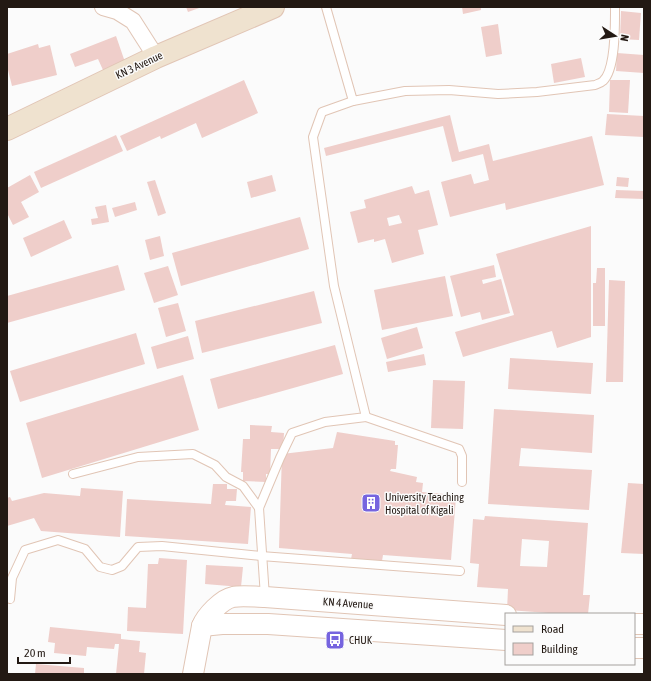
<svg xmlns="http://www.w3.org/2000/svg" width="651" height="681" font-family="'Asap Condensed',sans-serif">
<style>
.building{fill:#efceca;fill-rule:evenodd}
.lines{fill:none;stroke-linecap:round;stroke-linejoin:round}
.service-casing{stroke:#e1c5b5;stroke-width:10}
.minor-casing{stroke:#e1c5b5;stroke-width:18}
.tertiary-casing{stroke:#e1c5b5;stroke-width:22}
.secondary-casing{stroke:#e1c5b5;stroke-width:24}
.service{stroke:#fff;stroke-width:8}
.minor{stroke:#fff;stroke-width:16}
.tertiary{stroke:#fff;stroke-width:20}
.secondary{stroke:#efe2cf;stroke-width:22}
.labels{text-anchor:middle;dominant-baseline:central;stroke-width:3;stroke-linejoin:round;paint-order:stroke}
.street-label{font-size:11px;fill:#231913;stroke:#fbfbfb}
.poi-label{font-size:11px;fill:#231913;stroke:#fbfbfb;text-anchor:start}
</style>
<rect width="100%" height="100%" fill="#fbfbfb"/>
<g class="building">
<path d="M186 7H202L188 12Z"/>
<path d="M462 7H481V10L463 14Z"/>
<path d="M621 11 641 13 639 40 620 39Z"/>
<path d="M498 24 502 54 486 57 481 27Z"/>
<path d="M116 36 125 62 103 70 98 59 75 67 70 54Z"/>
<path d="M38 44 39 48 50 45 57 75 12 86 7 66V54Z"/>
<path d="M617 53 644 55V73L616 71Z"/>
<path d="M581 58 585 77 554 83 551 64Z"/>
<path d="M244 80 258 113 202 138 196 123 161 139 160 136 127 151 120 136Z"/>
<path d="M610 80H630L628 113 609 112Z"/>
<path d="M607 114 644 116V137L605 135Z"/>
<path d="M450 115 459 152 489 144 493 161 592 136 604 185 506 210 505 203 450 217 441 182 471 174 474 184 489 180 483 154 452 162 443 126 326 156 324 148Z"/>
<path d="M116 135 123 151 41 188 34 172Z"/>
<path d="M30 175 39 192 21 202 29 217 13 225 7 213V188Z"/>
<path d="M272 175 276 191 251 198 247 182Z"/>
<path d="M617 177 629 178 628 187 616 186Z"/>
<path d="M155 180 166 213 158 216 147 182Z"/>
<path d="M412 186 415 194 429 190 438 225 418 230 424 254 392 263 385 239 374 242V239L358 243 350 212 366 208 364 200ZM399 215 402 223 389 226 387 218Z"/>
<path d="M616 190 644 191V199L615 198Z"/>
<path d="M135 202 137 210 115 217 112 208Z"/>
<path d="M106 205 109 222 92 225 91 219 98 218 95 207Z"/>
<path d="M300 217 309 249 181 286 172 253Z"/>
<path d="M64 220 72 238 31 257 23 238Z"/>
<path d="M591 226V337L557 348 552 331 463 357 455 332 514 315 496 254Z"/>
<path d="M160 236 164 256 150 260 145 240Z"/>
<path d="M118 265 125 290 7 323V296Z"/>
<path d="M494 265 496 277 482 280 483 284 501 279 510 313 482 320 480 312 461 317 450 276Z"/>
<path d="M168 266 178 295 154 303 144 273Z"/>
<path d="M597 268H605V326H593V283H596Z"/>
<path d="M445 276 453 316 382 330 374 290Z"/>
<path d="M609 280 625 281 623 382H606Z"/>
<path d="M314 291 322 323 202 353 195 321Z"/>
<path d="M178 303 186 331 166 337 158 308Z"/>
<path d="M417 327 423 348 387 359 381 338Z"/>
<path d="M136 333 145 364 20 402 10 371Z"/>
<path d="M188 336 194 359 157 369 151 347Z"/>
<path d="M335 345 343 374 218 409 210 379Z"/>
<path d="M424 354 426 365 388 372 386 362Z"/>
<path d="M510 358 593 363 591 394 508 389Z"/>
<path d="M183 375 199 430 42 478 26 423Z"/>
<path d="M433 380 465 381 463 429 431 428Z"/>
<path d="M494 409 594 415 592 453 521 448 519 466 592 470 589 510 488 504Z"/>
<path d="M250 425 272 426 271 432 284 433 283 449H271L270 474H266V482L243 481V472H241L243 439H250Z"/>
<path d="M337 432 395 441V445H398L396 469H391L390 471 417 477 416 482 423 483 422 492 445 494V496L456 497 451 560 383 555 382 561 351 559 352 554 279 548 282 454 333 448Z"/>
<path d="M628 483 644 484V554L621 553Z"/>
<path d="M213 484H227V489H237L236 501H226L225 505 251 507 248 544 125 536 127 499 211 504Z"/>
<path d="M81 488 123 491 120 537 41 531 34 518 7 526V498L10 497 12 501 44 493 80 496Z"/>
<path d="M485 516 588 523 583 595H590L588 614H562L507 610 508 589 477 587 479 564 470 563 473 519 484 520ZM522 539 549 541 547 567 520 566Z"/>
<path d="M159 558 187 560 183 634 127 631 128 607 146 608 148 564H158Z"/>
<path d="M206 565 243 567 241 587 205 584Z"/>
<path d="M50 627 121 634V639L140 641 139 652 146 653 144 674H116L119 644H115L114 649 87 647 86 656 54 653 55 643 48 642Z"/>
<path d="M36 664 84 668V674H35Z"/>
</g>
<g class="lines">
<g class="service-casing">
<g id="service">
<path d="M326 7 353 101 405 91 449 90 498 94 537 92 595 85C597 84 601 83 603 81 616 69 615 24 615 7"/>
<path d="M366 417 459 449 462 456V482"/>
<path d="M73 474 138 457 193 454 215 465 226 477 243 486 259 508"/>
<path d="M265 597 259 508 280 458 292 433 325 422 366 417 334 286 313 137 322 112 353 101"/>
<path d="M10 599 12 578 25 550 58 540 85 549 100 567 112 570 122 566 138 547 162 546 261 556 460 571"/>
</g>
</g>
<g class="minor-casing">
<path id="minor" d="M103 7 117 11 133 21 156 57"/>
</g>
<g class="tertiary-casing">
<g id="tertiary">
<path d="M634 624H644"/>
<path d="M202 626 222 624H268L506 640"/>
<path d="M634 648H644"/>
<path d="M193 674 202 626C206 616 222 599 233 597 242 595 256 597 265 597L506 615"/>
</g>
</g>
<g class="secondary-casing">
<path id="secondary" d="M7 129 156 57 273 7"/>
</g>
<use href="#service" class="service"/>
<use href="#minor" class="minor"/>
<use href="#tertiary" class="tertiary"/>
<use href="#secondary" class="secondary"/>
</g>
<defs>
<g id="building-square" transform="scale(1)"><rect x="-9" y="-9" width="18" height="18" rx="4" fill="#7664df" stroke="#fbfbfb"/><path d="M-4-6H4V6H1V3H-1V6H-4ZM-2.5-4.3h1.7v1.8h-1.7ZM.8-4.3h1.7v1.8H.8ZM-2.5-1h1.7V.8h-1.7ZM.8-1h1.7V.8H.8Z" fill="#fff"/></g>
<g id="bus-square" transform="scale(1)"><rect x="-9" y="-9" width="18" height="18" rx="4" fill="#7664df" stroke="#fbfbfb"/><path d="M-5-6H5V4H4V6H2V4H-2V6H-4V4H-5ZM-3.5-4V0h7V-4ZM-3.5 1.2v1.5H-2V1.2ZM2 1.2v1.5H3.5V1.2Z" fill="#fff"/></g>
</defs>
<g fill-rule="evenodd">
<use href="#building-square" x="371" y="503"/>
<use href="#bus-square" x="335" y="640"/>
</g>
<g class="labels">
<g class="street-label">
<text transform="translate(139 65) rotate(-25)">KN 3 Avenue</text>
<text transform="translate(348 603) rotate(4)">KN 4 Avenue</text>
</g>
<g class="poi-label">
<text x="385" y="497">University Teaching<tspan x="385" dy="13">Hospital of Kigali</tspan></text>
<text x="349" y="640">CHUK</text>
</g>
</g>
<rect width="651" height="681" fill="none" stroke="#231913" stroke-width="16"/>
<rect x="505" y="613" width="130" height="52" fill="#fbfbfb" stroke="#a5a19e"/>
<rect x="513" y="626" width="20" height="6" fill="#efe2cf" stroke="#a5a19e"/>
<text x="541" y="633" font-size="12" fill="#231913">Road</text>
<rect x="513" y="643" width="20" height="12" fill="#efceca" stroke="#a5a19e"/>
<text x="541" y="653" font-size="12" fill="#231913">Building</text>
<g transform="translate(615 36) rotate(102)" stroke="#fbfbfb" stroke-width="3" paint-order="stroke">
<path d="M0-3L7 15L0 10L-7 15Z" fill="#231913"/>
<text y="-6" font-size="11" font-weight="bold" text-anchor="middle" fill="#231913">N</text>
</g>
<path d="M18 657v6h52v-6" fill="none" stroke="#231913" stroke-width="2"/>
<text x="24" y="657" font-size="12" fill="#231913" stroke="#fbfbfb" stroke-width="3" paint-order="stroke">20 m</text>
</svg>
